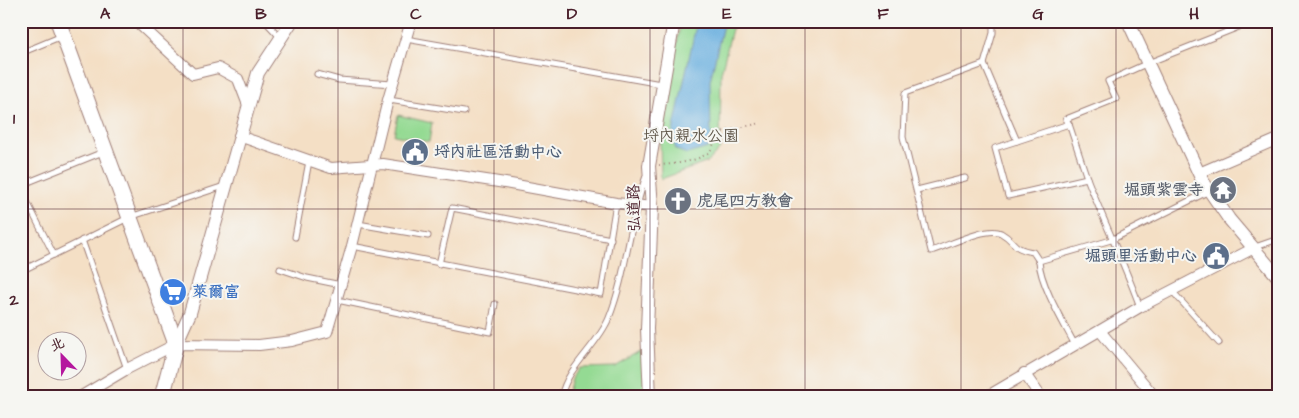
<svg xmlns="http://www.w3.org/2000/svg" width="1299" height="418" font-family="'Architects Daughter','LXGW WenKai TC',sans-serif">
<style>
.green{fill:#94da93;stroke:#6f7c5f}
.water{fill:#69afdf;stroke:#5a6785}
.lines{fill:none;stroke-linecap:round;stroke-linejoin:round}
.service-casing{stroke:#9f7f78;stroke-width:7}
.minor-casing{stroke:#9f7f78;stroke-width:12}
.tertiary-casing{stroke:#9f7f78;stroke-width:14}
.secondary-casing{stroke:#9f7f78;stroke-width:17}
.path{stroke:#9f7f78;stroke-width:2;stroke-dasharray:1 4;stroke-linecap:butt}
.service{stroke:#fff;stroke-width:5}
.minor{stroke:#fff;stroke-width:10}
.tertiary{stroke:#fff;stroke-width:12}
.secondary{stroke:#fff;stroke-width:15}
.grid{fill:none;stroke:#4a1f2b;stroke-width:1;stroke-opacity:0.55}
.labels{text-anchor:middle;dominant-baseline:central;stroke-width:4;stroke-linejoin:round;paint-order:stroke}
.park-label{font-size:16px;fill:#60574a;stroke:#f6f6f2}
.service-label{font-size:16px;font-weight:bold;fill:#4e5e75;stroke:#f6f6f2;text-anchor:start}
.worship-label{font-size:16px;font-weight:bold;fill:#5b616d;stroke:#f6f6f2;text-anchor:end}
.street-label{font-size:16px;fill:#4a1f2b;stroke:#f6f6f2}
.shop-label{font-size:16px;font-weight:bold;fill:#366cbe;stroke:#f6f6f2;text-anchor:start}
.neatline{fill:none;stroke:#4a1f2b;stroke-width:2}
.grid-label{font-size:16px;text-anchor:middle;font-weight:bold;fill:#4a1f2b}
</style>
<rect width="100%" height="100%" fill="#f6f6f2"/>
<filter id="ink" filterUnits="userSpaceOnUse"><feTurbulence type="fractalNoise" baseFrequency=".02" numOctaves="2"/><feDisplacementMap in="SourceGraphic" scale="10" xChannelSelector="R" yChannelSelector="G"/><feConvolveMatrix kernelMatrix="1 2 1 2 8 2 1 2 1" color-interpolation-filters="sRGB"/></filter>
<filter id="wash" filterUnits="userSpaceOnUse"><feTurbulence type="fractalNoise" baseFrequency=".0096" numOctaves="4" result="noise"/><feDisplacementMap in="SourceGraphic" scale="20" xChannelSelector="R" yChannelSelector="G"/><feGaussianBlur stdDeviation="1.12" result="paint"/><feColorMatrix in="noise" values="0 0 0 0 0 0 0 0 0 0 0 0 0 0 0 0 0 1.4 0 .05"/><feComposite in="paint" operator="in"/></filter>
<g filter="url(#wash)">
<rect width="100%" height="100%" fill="#f4dfc5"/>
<g class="green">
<path d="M681 21H734L721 73 720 149 708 162 661 179 660 138Z"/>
<path d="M398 115 432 123 429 142 394 135Z"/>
<path d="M644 350 646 397H567L572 378 580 368 615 367Z"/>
</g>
<path class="water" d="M697 21H724L710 81 711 136 708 148 687 154 676 150 672 136Z"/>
</g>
<g filter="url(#ink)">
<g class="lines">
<g class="service-casing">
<g id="service">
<path d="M265 21 280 37"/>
<path d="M993 21V33L984 64 905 93 903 137 931 251C947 246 987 226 1001 233 1017 242 1010 248 1033 252L1039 261"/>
<path d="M406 39 661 84"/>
<path d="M21 53 62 36"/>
<path d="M984 64 1017 141 1069 124 1066 119 1116 99 1108 81 1148 63 1254 21"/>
<path d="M317 74 339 80 392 84"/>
<path d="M389 100 464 112"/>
<path d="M1069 124 1087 178"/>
<path d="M1017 141 995 148 1008 196 1087 178C1104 222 1124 263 1140 307"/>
<path d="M21 185 103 152"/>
<path d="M21 190 54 255"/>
<path d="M917 190 965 178"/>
<path d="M358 224 428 236"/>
<path d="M295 237 309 161"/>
<path d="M82 240 127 369"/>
<path d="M352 246 601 294 616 203"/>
<path d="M1255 247 1278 239"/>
<path d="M439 264 452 208 611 239"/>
<path d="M280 269 307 278 341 285"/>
<path d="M21 271 130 217 224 186"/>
<path d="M1173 292 1219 343"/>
<path d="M337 300 490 332 495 304"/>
<path d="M1075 345C1064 324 1040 284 1039 261L1111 240 1209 191"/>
<path d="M561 397C568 365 597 347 609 318 627 273 629 222 646 176"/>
</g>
</g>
<g class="minor-casing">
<g id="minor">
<path d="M136 21 193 74 218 68 238 79 248 105"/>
<path d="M239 136 331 168 383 164 505 183 616 203 652 207"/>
<path d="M1199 173 1278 139"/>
<path d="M1100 331 1155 397"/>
<path d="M1024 373 1041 397"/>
<path d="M80 397 127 369 176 344 259 345 292 341 327 332 352 246 388 100 411 21"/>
<path d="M986 397 1140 307 1254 248"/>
</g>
</g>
<g class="tertiary-casing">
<g id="tertiary">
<path d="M1128 21 1202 180 1229 219 1278 277"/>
<path d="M176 344 190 313 258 73 292 21"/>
<path d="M650 397 647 329 652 207 649 166 674 21"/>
</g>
</g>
<g class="secondary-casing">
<path id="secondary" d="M58 21 176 344 162 397"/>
</g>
<path class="path" d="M659 165C675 164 697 162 709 152 714 147 715 139 716 133L761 123"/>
<use href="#service" class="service"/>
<use href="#minor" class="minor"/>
<use href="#tertiary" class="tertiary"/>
<use href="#secondary" class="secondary"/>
</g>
</g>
<path class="grid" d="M183 21V397M338 21V397M494 21V397M650 21V397M805 21V397M961 21V397M1116 21V397M21 209H1278"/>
<defs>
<g id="civic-disc" transform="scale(1.4375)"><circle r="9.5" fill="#5c6f8a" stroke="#f6f6f2"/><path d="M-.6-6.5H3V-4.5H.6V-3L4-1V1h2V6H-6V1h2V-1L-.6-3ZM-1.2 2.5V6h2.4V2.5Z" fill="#fff"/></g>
<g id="temple-disc" transform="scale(1.4375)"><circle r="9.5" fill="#6b7280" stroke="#f6f6f2"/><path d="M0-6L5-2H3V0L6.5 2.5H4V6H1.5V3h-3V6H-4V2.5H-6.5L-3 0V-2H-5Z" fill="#fff"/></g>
<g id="church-disc" transform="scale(1.4375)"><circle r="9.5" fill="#6b7280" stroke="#f6f6f2"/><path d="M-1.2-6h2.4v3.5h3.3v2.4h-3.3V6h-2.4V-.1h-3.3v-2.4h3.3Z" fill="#fff"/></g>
<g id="supermarket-disc" transform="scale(1.4375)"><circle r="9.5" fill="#3f7fe0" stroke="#f6f6f2"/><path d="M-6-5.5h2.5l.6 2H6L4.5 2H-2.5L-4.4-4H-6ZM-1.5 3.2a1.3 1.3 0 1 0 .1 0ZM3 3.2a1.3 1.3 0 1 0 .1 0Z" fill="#fff"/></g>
</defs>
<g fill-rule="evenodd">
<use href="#civic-disc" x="415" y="152"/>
<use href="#temple-disc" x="1223" y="190"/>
<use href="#church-disc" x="678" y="201"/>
<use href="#civic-disc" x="1216" y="256"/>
<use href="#supermarket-disc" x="173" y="292"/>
</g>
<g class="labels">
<g class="park-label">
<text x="691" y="136">埒內親水公園</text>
</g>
<g class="service-label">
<text x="434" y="152">埒內社區活動中心</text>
<text x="1197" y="256" text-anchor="end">堀頭里活動中心</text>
</g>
<g class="worship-label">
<text x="1204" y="190">堀頭紫雲寺</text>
<text x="697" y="201" text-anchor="start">虎尾四方教會</text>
</g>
<g class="street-label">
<text transform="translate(634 208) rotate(-91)">弘道路</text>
</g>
<g class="shop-label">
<text x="192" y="292">萊爾富</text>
</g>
</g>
<rect width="1299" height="418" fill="none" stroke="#f6f6f2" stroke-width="55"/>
<g transform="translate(62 356) rotate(337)"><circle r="24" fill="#f6f6f2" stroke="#b1a0a2"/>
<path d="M0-4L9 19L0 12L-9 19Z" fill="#b5179e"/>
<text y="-8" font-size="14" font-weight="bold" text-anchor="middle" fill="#4a1f2b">北</text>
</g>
<rect x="28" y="28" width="1244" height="362" class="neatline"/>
<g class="grid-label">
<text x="105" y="19">A</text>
<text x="261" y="19">B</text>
<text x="416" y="19">C</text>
<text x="572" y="19">D</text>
<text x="727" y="19">E</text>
<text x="883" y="19">F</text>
<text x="1038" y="19">G</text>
<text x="1194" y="19">H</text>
<text x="14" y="124">1</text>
<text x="14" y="305">2</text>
</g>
</svg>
